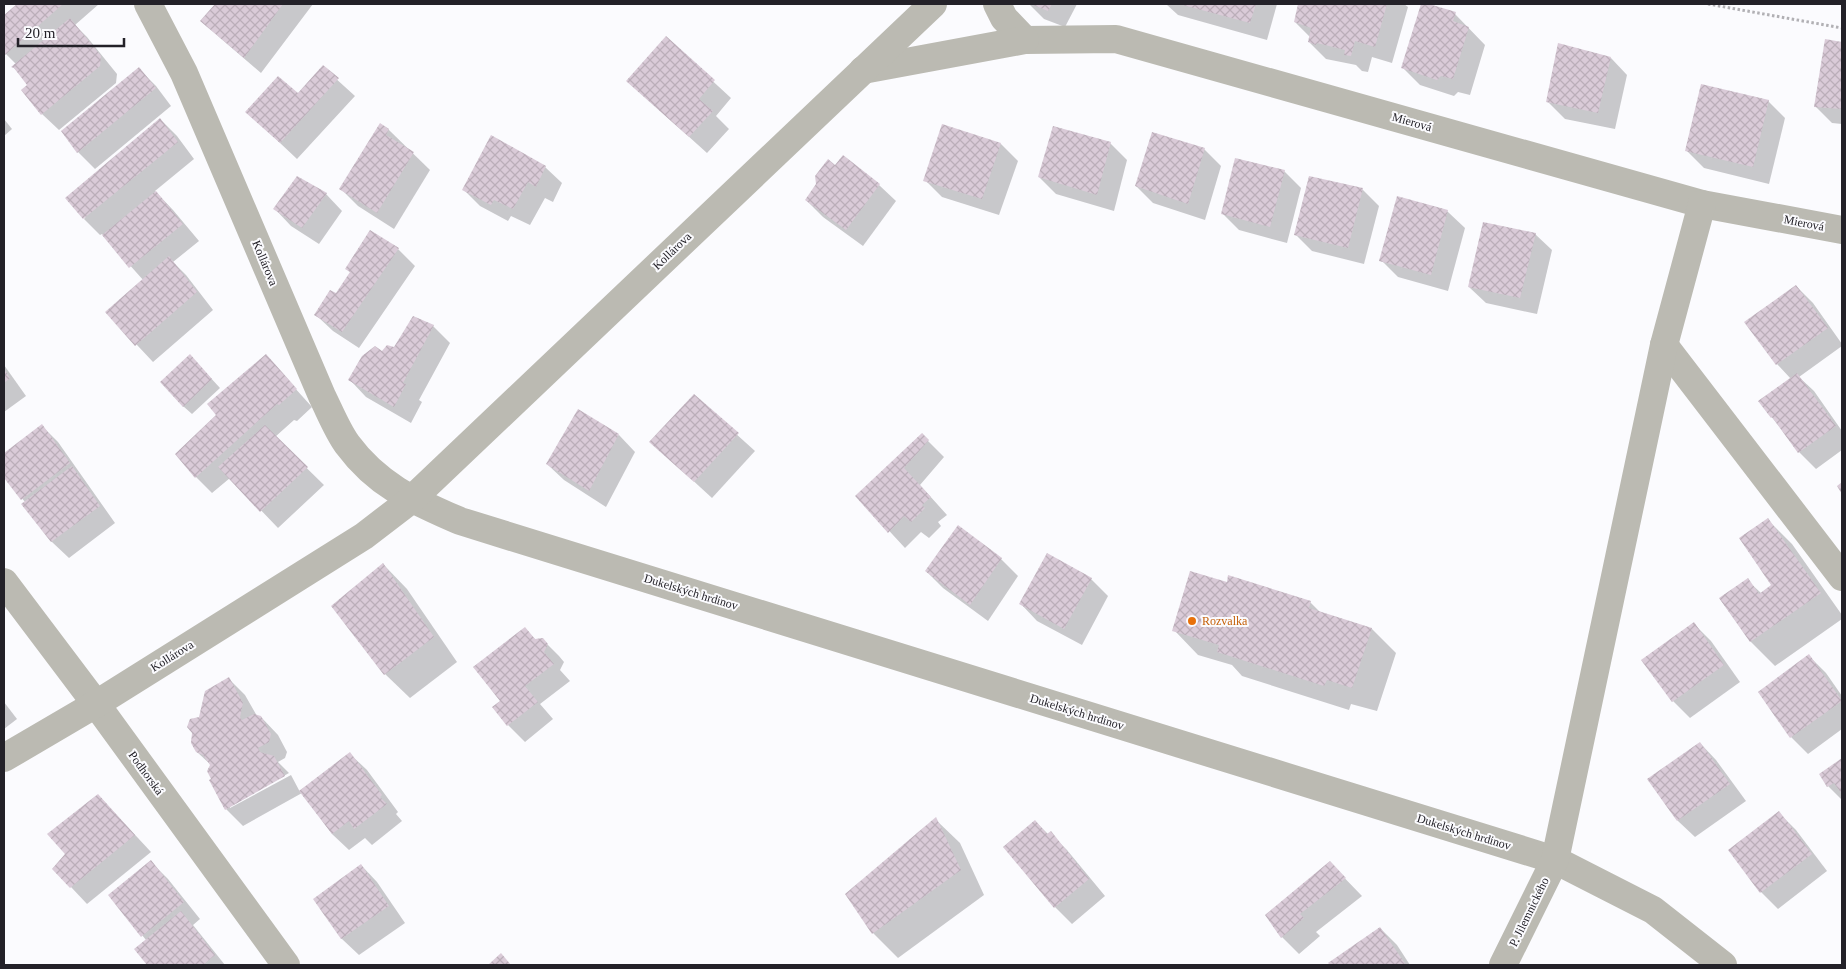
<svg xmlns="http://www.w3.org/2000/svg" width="1846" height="969" font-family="Georgia,serif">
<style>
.shadow{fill:#0003}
.building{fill:url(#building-cross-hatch)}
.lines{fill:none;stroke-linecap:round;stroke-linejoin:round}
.path{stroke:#b1b0b4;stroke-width:3;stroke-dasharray:2.5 2.5;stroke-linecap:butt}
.minor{stroke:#bbbab2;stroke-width:28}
.food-dot{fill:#e8710a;stroke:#fbfbfe;stroke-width:2}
.labels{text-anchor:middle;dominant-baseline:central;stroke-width:4;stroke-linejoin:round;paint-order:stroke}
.street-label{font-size:12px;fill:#232128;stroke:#fbfbfe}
.food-label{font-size:12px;fill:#c56008;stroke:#fbfbfe;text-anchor:start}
</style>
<defs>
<pattern id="building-cross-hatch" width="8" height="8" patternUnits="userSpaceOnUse" patternTransform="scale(1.25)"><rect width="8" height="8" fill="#dacbd8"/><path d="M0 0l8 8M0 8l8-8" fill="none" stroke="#bbaeb9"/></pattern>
</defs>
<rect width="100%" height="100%" fill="#fbfbfe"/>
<g class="shadow">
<path d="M19 4H99L75 25 87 37 117 74 116 83 59 130 42 114 29 85 13 67 16 64 4 52V16Z"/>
<path d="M216 4H241L246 7 249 4H313L261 73 219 37 202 21Z"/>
<path d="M1029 4H1077L1065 27 1044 19Z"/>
<path d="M1166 4H1277L1267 40 1178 15Z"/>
<path d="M1300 4H1404L1408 7 1392 63 1372 57 1368 72 1362 71 1356 65 1326 59 1309 42 1310 37 1295 22Z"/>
<path d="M1422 4 1455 14 1485 45 1470 95 1458 92 1454 96 1420 85 1403 68Z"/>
<path d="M666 38 731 98 716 116 729 129 707 153 627 81Z"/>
<path d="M1826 40 1842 43V124L1832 123 1815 106Z"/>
<path d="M1611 58 1627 75 1615 129 1565 119 1548 102Z"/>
<path d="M323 67 355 96 297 159 247 112 298 95Z"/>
<path d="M139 69 156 86 171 106 95 169 78 152Z"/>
<path d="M1768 101 1785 118 1769 184 1704 168 1687 151Z"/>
<path d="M4 119 12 129 4 136Z"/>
<path d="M160 119 177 136 194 159 155 191 173 210 199 241 173 262 186 275 213 310 153 362 107 313 144 281 102 234 100 235 84 219Z"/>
<path d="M380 125 389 130 430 170 394 229 358 206 341 189Z"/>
<path d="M943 125 1001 144 1018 161 999 215 942 197 925 180Z"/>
<path d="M1110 143 1127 160 1114 211 1056 194 1039 177Z"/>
<path d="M1204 149 1221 166 1205 220 1153 203 1136 186Z"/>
<path d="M545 167 562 183 553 202 545 198 530 225 511 216 508 221 480 206 463 189Z"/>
<path d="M1284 171 1301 188 1287 243 1239 230 1222 213Z"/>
<path d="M879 185 896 201 863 246 823 217 806 200Z"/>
<path d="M1362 189 1379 206 1364 264 1312 251 1295 234Z"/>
<path d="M326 194 342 211 319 244 291 226 275 209Z"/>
<path d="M1398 198 1448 212 1465 228 1448 291 1398 277 1381 260Z"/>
<path d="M1535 234 1552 250 1537 314 1486 303 1469 287Z"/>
<path d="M398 249 415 266 359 348 333 331 316 315 337 294 351 273 346 268Z"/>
<path d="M1796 286 1813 303 1842 344V346L1799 377 1814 391 1842 431V450L1816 469 1799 452 1760 402 1791 379 1777 364Z"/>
<path d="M433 326 450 343 419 400 422 402 411 423 366 397 350 380 383 353 394 349Z"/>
<path d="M266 356 312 407 297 421 294 420 275 437 324 485 278 528 230 478 212 493 196 477 218 415Z"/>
<path d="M198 364 220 388 192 414 183 406Z"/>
<path d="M4 365 26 396 4 412Z"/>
<path d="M694 396 755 451 712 498 651 442Z"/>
<path d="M42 426 58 442 115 523 69 558 52 542 23 504 25 502 4 476V454Z"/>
<path d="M619 435 635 452 606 507 564 480 547 464Z"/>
<path d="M922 435 944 457 920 485 947 515 938 522 941 526 929 538 921 532 905 548 857 496Z"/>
<path d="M1768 520 1792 544 1842 615V619L1775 666 1751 642 1720 599 1747 580 1761 593 1773 585Z"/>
<path d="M959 527 1001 559 1018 576 988 621 943 588 926 571Z"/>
<path d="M383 564 407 589 457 662 410 698 385 674Z"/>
<path d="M1091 579 1108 596 1082 645 1037 621 1021 604Z"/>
<path d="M1227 584 1310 602 1321 613 1372 629 1396 653 1377 711 1351 704 1349 710 1242 676 1232 665 1198 655 1174 630Z"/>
<path d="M1694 624 1711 641 1740 682 1690 718 1673 701 1643 660Z"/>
<path d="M525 629 536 640 542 639 559 656 564 662 560 670 570 681 540 704 553 719 525 742 508 725 502 701Z"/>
<path d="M1809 656 1826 673 1842 696V729L1808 754 1791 737Z"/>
<path d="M229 679 245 695 257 716 261 717 278 735 287 752 285 758 278 762 289 773 230 806V808L291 775 300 792 350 754 367 770 398 812 396 814 402 821 372 845 365 838 349 850 332 834 302 793 243 826 226 809 213 779 211 765 197 752 200 718Z"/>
<path d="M4 702 17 719 4 729Z"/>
<path d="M1700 743 1716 760 1746 801 1695 837 1678 821 1649 779Z"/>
<path d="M1842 759V800L1828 786 1821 775Z"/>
<path d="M98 795 151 852 87 904 71 887 67 854Z"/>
<path d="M1779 813 1796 830 1827 871 1778 909 1761 892 1730 851Z"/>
<path d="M935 819 960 843 984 895 898 958 873 933 847 894Z"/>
<path d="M1035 821 1048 834 1050 833 1067 850 1105 896 1072 924 1055 907 1005 847Z"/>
<path d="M151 862 168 879 200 919 193 925 225 965H148L135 949 146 940 110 895Z"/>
<path d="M1330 863 1362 896 1316 932 1320 936 1299 954 1282 937Z"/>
<path d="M361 865 377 882 405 923 359 955 342 939 315 899Z"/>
<path d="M1380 928 1397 945 1410 965H1332L1330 963Z"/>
</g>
<g class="building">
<path d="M17 4H63L5 55 4 15Z"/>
<path d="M215 4H243L246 5 247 4H283L244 58 200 21Z"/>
<path d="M1031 4H1052L1048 11Z"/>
<path d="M1179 4H1256L1250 23Z"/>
<path d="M1298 4H1387L1375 47 1355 41 1351 56 1344 55 1345 50 1317 43 1316 45 1308 42 1311 28 1294 22Z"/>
<path d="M1421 4H1429L1456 12 1453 21 1469 27 1453 79 1441 76 1437 80 1401 68Z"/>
<path d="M70 18 101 56 100 66 41 115 21 90 27 85 14 68 11 67Z"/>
<path d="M666 36 715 80 699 99 713 111 689 137 626 81Z"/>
<path d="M1825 39 1842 42V109L1814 107Z"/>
<path d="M1558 43 1611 57 1598 113 1546 102Z"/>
<path d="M323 65 339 78 280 143 245 112 278 76 298 93Z"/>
<path d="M139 67 156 88 77 153 61 131Z"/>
<path d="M1701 84 1769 100 1753 167 1685 151Z"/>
<path d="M160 118 178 142 83 219 65 198Z"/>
<path d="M380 123 389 129 386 135 414 152 377 213 339 189Z"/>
<path d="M942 124 1001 143 982 199 923 181Z"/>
<path d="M1053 126 1111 142 1097 195 1038 177Z"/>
<path d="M1152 132 1205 148 1188 204 1135 186Z"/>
<path d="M491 135 546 166 536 187 528 182 513 209 494 200 491 205 462 190Z"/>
<path d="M843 155 880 184 846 230 805 200 816 184 815 176 828 159 835 165Z"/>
<path d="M1235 158 1285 170 1270 227 1221 214Z"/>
<path d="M297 176 327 193 302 228 273 209Z"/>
<path d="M1309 176 1363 188 1348 248 1294 235Z"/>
<path d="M156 191 183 224 129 268 102 235Z"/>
<path d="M1397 196 1448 210 1431 275 1379 261Z"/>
<path d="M1483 222 1536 233 1520 298 1468 287Z"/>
<path d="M370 230 399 248 342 332 314 315 330 290 336 293 350 272 345 269Z"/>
<path d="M169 256 197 292 135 346 105 312Z"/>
<path d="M1796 285 1828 328 1776 365 1744 322Z"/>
<path d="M413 316 434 325 403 383 406 384 394 407 348 380 362 356 375 346 382 351 387 345 394 347Z"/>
<path d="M190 354 212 379 183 407 160 382Z"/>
<path d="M266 354 297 389 279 405 277 404 195 478 175 454 216 415 207 404Z"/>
<path d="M4 369 10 378 4 383Z"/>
<path d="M1797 373 1836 426 1798 453 1772 417 1771 418 1758 401Z"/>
<path d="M694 394 739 433 694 482 649 442Z"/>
<path d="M578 409 619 434 589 491 546 464Z"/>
<path d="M42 424 70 463 21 500 4 478V453Z"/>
<path d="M265 425 308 467 260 512 218 467Z"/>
<path d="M922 433 929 440 904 468 931 497 922 505 925 508 911 522 904 516 888 533 855 496Z"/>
<path d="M72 466 100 506 51 542 21 504Z"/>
<path d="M1842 482V494L1837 486Z"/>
<path d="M1768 518 1821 593 1750 642 1719 598 1748 578 1759 594 1771 585 1739 538Z"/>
<path d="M958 525 1002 558 970 605 925 571Z"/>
<path d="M1047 553 1092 578 1064 629 1019 604Z"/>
<path d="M383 563 434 637 384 675 331 606Z"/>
<path d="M1190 571 1227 582 1228 575 1311 601 1309 608 1372 628 1352 688 1327 680 1324 686 1217 652 1219 645 1172 631Z"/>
<path d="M1694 622 1724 665 1672 702 1641 660Z"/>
<path d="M525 627 535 639 543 638 548 644 544 652 554 664 525 686 538 702 507 726 492 707 500 701 473 667Z"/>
<path d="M1809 654 1842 701 1790 738 1758 692Z"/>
<path d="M229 677 243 703 240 717 242 720 254 714 261 716 271 734 269 742 258 748 260 752 274 756 285 776 225 810 209 780 211 779 207 771 210 765 203 755 196 752 191 743 192 733 187 727 190 719 199 717 205 691Z"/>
<path d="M1700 742 1730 784 1677 821 1647 779Z"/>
<path d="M350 752 382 795 380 797 387 804 354 829 349 821 332 834 299 791Z"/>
<path d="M1842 758V794L1834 783 1827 787 1819 774Z"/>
<path d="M98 794 135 835 70 888 52 869 65 854 47 834Z"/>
<path d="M1779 811 1812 854 1760 893 1728 850Z"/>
<path d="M936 817 961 870 872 934 845 894Z"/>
<path d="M1035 820 1047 834 1051 831 1089 879 1054 908 1003 847Z"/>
<path d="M151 860 184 902 141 937 108 895Z"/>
<path d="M1330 861 1346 878 1300 914 1304 918 1281 938 1265 915Z"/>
<path d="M361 864 389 906 341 939 313 899Z"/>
<path d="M181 911 215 955 203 965H147L134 949Z"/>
<path d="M1380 927 1406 965H1330L1328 963Z"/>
<path d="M501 953 511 965H488Z"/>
</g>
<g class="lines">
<path class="path" d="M1708 4 1842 28"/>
<g class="minor">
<path d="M148 4 184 73 322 396C330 412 337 430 347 444 378 486 414 501 460 521L1555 860 1653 910 1723 965"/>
<path d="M997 4 1004 18 1025 40 1116 39 1702 204 1842 230"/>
<path d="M863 70 1025 40"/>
<path d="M1664 345 1842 577"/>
<path d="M4 582 96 704 286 965"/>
<path d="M4 758 96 704 364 536 411 500 933 4"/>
<path d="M1503 965 1555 860 1664 345 1702 204"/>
</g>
</g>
<circle class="food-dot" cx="1192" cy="621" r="5"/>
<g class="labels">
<g class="street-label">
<text transform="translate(1412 122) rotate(16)">Mierová</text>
<text transform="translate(1804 223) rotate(11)">Mierová</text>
<text transform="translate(672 251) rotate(-44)">Kollárova</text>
<text transform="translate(265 263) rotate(67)">Kollárova</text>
<text transform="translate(691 592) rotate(17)">Dukelských hrdinov</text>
<text transform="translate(172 656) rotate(-32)">Kollárova</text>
<text transform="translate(1077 712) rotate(17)">Dukelských hrdinov</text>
<text transform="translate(146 773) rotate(54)">Podhorská</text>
<text transform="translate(1464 832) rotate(17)">Dukelských hrdinov</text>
<text transform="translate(1529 912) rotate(-64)">P. Jilemnického</text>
</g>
<g class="food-label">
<text x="1202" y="621">Rozvalka</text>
</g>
</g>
<rect width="1846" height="969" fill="none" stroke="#232128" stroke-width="10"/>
<path d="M18 38v8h106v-8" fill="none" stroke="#232128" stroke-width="2.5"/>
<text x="25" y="38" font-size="15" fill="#232128" stroke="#fbfbfe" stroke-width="4" paint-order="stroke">20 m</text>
</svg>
